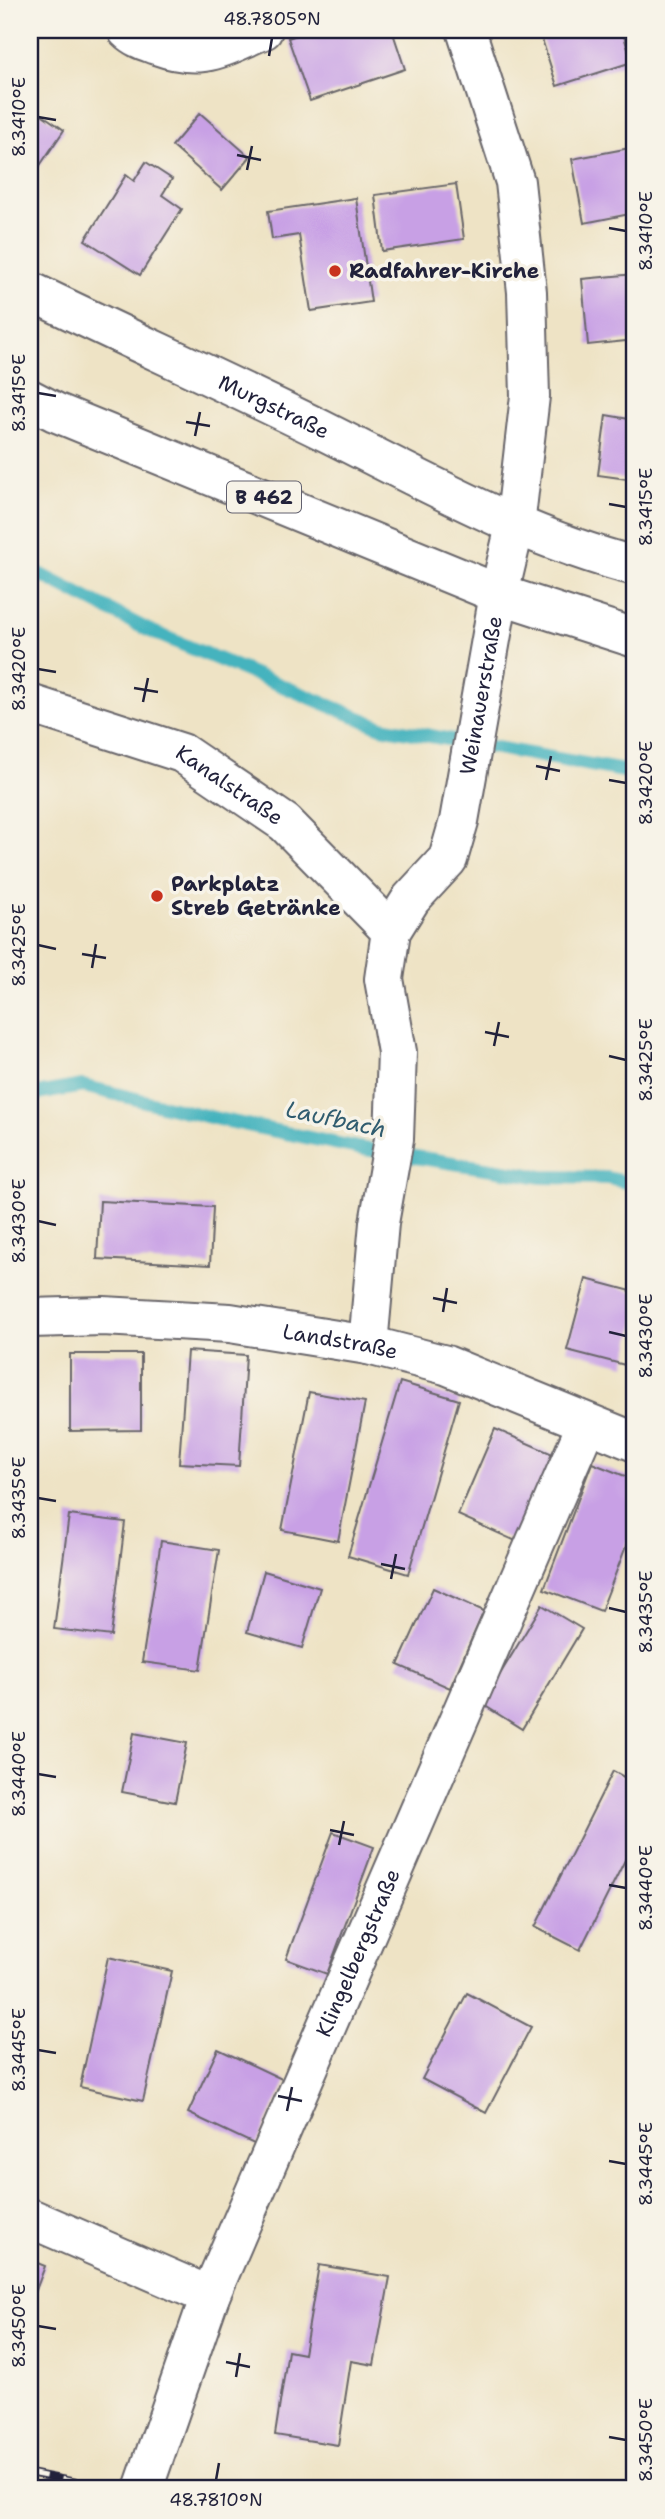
<svg xmlns="http://www.w3.org/2000/svg" width="665" height="2519" font-family="'Shantell Sans',sans-serif">
<style>
.lines{fill:none;stroke-linecap:round;stroke-linejoin:round}
.stream{stroke:#44b3be;stroke-width:14}
.building{fill:#c8a0e5}
.minor-casing{stroke:#69666b;stroke-width:42}
.tertiary-casing{stroke:#69666b;stroke-width:42}
.primary-casing{stroke:#69666b;stroke-width:42}
.minor{stroke:#fff;stroke-width:38}
.tertiary{stroke:#fff;stroke-width:38}
.primary{stroke:#fff;stroke-width:38}
.rail-casing{stroke:#22223b;stroke-width:8}
.rail{stroke:#f7f3e8;stroke-width:5;stroke-dasharray:16;stroke-linecap:butt}
.ticks{fill:none;stroke:#22223b;stroke-width:2.5}
.poi-dot{fill:#c8321e;stroke:#f7f3e8;stroke-width:2.5}
.labels{text-anchor:middle;dominant-baseline:central;stroke-width:7;stroke-linejoin:round;paint-order:stroke}
.shield{fill:#f7f3e8;stroke:#62616f;stroke-width:2}
.shield-label{font-size:19px;font-weight:bold;fill:#22223b}
.poi-label{font-size:21px;font-weight:bold;fill:#22223b;stroke:#f7f3e8;text-anchor:start}
.street-label{font-size:21px;fill:#22223b;stroke:#f7f3e8}
.water-label{font-size:23px;font-style:italic;fill:#305c6f;stroke:#f7f3e8}
.neatline{fill:none;stroke:#22223b;stroke-width:2.5}
.ticks-label{font-size:18px;text-anchor:middle;fill:#22223b}
</style>
<rect width="100%" height="100%" fill="#f7f3e8"/>
<filter id="ink" filterUnits="userSpaceOnUse"><feTurbulence type="fractalNoise" baseFrequency=".0143" numOctaves="2"/><feDisplacementMap in="SourceGraphic" scale="14" xChannelSelector="R" yChannelSelector="G"/><feConvolveMatrix kernelMatrix="1 2 1 2 8 2 1 2 1" color-interpolation-filters="sRGB"/></filter>
<filter id="wash" filterUnits="userSpaceOnUse"><feTurbulence type="fractalNoise" baseFrequency=".00686" numOctaves="4" result="noise"/><feDisplacementMap in="SourceGraphic" scale="28" xChannelSelector="R" yChannelSelector="G"/><feGaussianBlur stdDeviation="1.57" result="paint"/><feColorMatrix in="noise" values="0 0 0 0 0 0 0 0 0 0 0 0 0 0 0 0 0 1.4 0 .05"/><feComposite in="paint" operator="in"/></filter>
<g filter="url(#wash)">
<rect width="100%" height="100%" fill="#eee3c5"/>
<g class="lines">
<g class="stream">
<path d="M30 569 148 630 381 727 635 773"/>
<path d="M30 1095 83 1086 218 1119 358 1148 542 1177 607 1178 635 1184"/>
</g>
</g>
<g id="blocks">
<g class="building">
<path d="M312 30H392L405 69 310 101 288 38Z"/>
<path d="M539 30H622L632 62 557 86Z"/>
<path d="M30 106 64 130 30 180Z"/>
<path d="M200 113 250 157 222 190 172 146Z"/>
<path d="M635 147V213L584 223 572 159Z"/>
<path d="M146 162 172 179 162 195 182 209 140 275 85 240 126 175 134 181Z"/>
<path d="M456 184 464 239 382 251 375 195Z"/>
<path d="M356 198 371 302 311 311 299 235 272 239 268 211Z"/>
<path d="M635 274V340L588 345 582 279Z"/>
<path d="M606 415 635 420V480L598 475Z"/>
<path d="M100 1201 213 1207 210 1265 97 1259Z"/>
<path d="M30 1244 34 1268 30 1269Z"/>
<path d="M586 1279 635 1292V1323L625 1365 567 1350Z"/>
<path d="M187 1351 246 1355 239 1466 179 1463Z"/>
<path d="M70 1354H141V1430L70 1431Z"/>
<path d="M400 1382 459 1400 408 1574 348 1556Z"/>
<path d="M309 1392 365 1402 338 1541 282 1530Z"/>
<path d="M495 1429 555 1455 518 1542 458 1515Z"/>
<path d="M592 1463 635 1480V1523L601 1611 544 1589Z"/>
<path d="M69 1515 125 1522 111 1636 54 1629Z"/>
<path d="M161 1541 219 1550 200 1670 142 1662Z"/>
<path d="M264 1571 320 1588 302 1648 247 1632Z"/>
<path d="M433 1588 484 1611 450 1688 398 1665Z"/>
<path d="M542 1605 582 1629 522 1729 482 1704Z"/>
<path d="M134 1733 187 1743 175 1802 122 1792Z"/>
<path d="M613 1771 635 1783V1840L580 1950 535 1927Z"/>
<path d="M333 1832 374 1847 327 1974 286 1959Z"/>
<path d="M108 1957 172 1971 143 2101 80 2087Z"/>
<path d="M467 1993 531 2027 486 2113 422 2079Z"/>
<path d="M218 2049 286 2081 256 2145 188 2113Z"/>
<path d="M30 2054 34 2055 31 2077H30Z"/>
<path d="M30 2260 45 2266 30 2306Z"/>
<path d="M319 2265 390 2277 374 2365 351 2361 338 2445 275 2435 288 2351 304 2354Z"/>
</g>
</g>
</g>
<g filter="url(#ink)">
<use href="#blocks" fill-opacity="0" stroke="#69666b" stroke-width="2"/>
<g class="lines">
<g class="minor-casing">
<g id="minor">
<path d="M127 30C135 38 145 41 156 45 203 62 220 48 263 30"/>
<path id="s1" d="M30 291C129 339 229 384 328 433 428 483 526 538 635 566"/>
<path id="s2" d="M30 704 182 753 285 823 391 931"/>
<path id="s3" d="M368 1345 379 1223 394 1139 397 1052 384 979 391 931 411 899 448 859 459 821 499 594 515 526 530 396 527 292 515 182 466 30"/>
<path d="M30 2218 210 2296"/>
<path id="s4" d="M143 2489 210 2296 587 1423"/>
</g>
</g>
<g class="tertiary-casing">
<g id="tertiary">
<path id="s5" d="M30 1318 103 1316 230 1323 368 1345 446 1365 635 1442"/>
</g>
</g>
<g class="primary-casing">
<path id="primary" d="M30 399 55 412 499 594 635 638"/>
</g>
<use href="#minor" class="minor"/>
<use href="#tertiary" class="tertiary"/>
<use href="#primary" class="primary"/>
<g class="rail-casing">
<path id="rail" d="M30 2473 111 2489"/>
</g>
<use href="#rail" class="rail"/>
</g>
</g>
<path class="ticks" d="M269 56 272 38M38 117 56 120M237 155 261 160M247 170 252 146M609 228 626 231M38 393 56 396M186 422 210 426M195 436 200 412M609 504 626 507M38 669 56 672M134 688 158 692M143 702 148 678M536 766 560 771M546 780 551 756M609 780 626 783M38 945 56 949M82 954 106 958M92 968 96 944M485 1032 509 1037M494 1046 499 1022M609 1056 626 1060M38 1221 56 1225M433 1298 457 1303M443 1312 447 1288M609 1332 626 1336M38 1498 56 1501M381 1564 405 1569M391 1579 396 1554M609 1608 626 1612M38 1774 56 1777M330 1830 354 1835M339 1845 344 1821M609 1885 626 1888M38 2050 56 2053M278 2096 302 2101M287 2111 292 2087M609 2161 626 2164M38 2326 56 2329M226 2362 250 2367M236 2377 240 2353M609 2437 626 2440M216 2480 219 2463"/>
<g class="poi-dot">
<circle cx="335" cy="271" r="7"/>
<circle cx="157" cy="896" r="7"/>
</g>
<g class="labels">
<rect class="shield" x="227" y="481.5" width="74" height="31" rx="5"/>
<g class="shield-label">
<text x="264" y="497">B 462</text>
</g>
<g class="poi-label">
<text x="349" y="271">Radfahrer-Kirche</text>
<text x="171" y="884">Parkplatz<tspan x="171" dy="24">Streb Getränke</tspan></text>
</g>
<g class="street-label">
<text stroke="none"><textPath href="#s1" startOffset="270">Murgstraße</textPath></text>
<text stroke="none"><textPath href="#s3" startOffset="677">Weinauerstraße</textPath></text>
<text stroke="none"><textPath href="#s2" startOffset="217">Kanalstraße</textPath></text>
<text stroke="none"><textPath href="#s5" startOffset="312">Landstraße</textPath></text>
<text stroke="none"><textPath href="#s4" startOffset="578">Klingelbergstraße</textPath></text>
</g>
<g class="water-label">
<text transform="translate(336 1119) rotate(12)">Laufbach</text>
</g>
</g>
<rect width="665" height="2519" fill="none" stroke="#f7f3e8" stroke-width="77"/>
<rect x="38" y="38" width="588" height="2442" class="neatline"/>
<g class="ticks-label">
<text x="272" y="25">48.7805°N</text>
<text transform="translate(19 117) rotate(-90)" y="6">8.3410°E</text>
<text transform="translate(646 231) rotate(-90)" y="6">8.3410°E</text>
<text transform="translate(19 393) rotate(-90)" y="6">8.3415°E</text>
<text transform="translate(646 507) rotate(-90)" y="6">8.3415°E</text>
<text transform="translate(19 669) rotate(-90)" y="6">8.3420°E</text>
<text transform="translate(646 783) rotate(-90)" y="6">8.3420°E</text>
<text transform="translate(19 945) rotate(-90)" y="6">8.3425°E</text>
<text transform="translate(646 1060) rotate(-90)" y="6">8.3425°E</text>
<text transform="translate(19 1221) rotate(-90)" y="6">8.3430°E</text>
<text transform="translate(646 1336) rotate(-90)" y="6">8.3430°E</text>
<text transform="translate(19 1498) rotate(-90)" y="6">8.3435°E</text>
<text transform="translate(646 1612) rotate(-90)" y="6">8.3435°E</text>
<text transform="translate(19 1774) rotate(-90)" y="6">8.3440°E</text>
<text transform="translate(646 1888) rotate(-90)" y="6">8.3440°E</text>
<text transform="translate(19 2050) rotate(-90)" y="6">8.3445°E</text>
<text transform="translate(646 2164) rotate(-90)" y="6">8.3445°E</text>
<text transform="translate(19 2326) rotate(-90)" y="6">8.3450°E</text>
<text transform="translate(646 2440) rotate(-90)" y="6">8.3450°E</text>
<text x="216" y="2506">48.7810°N</text>
</g>
</svg>
